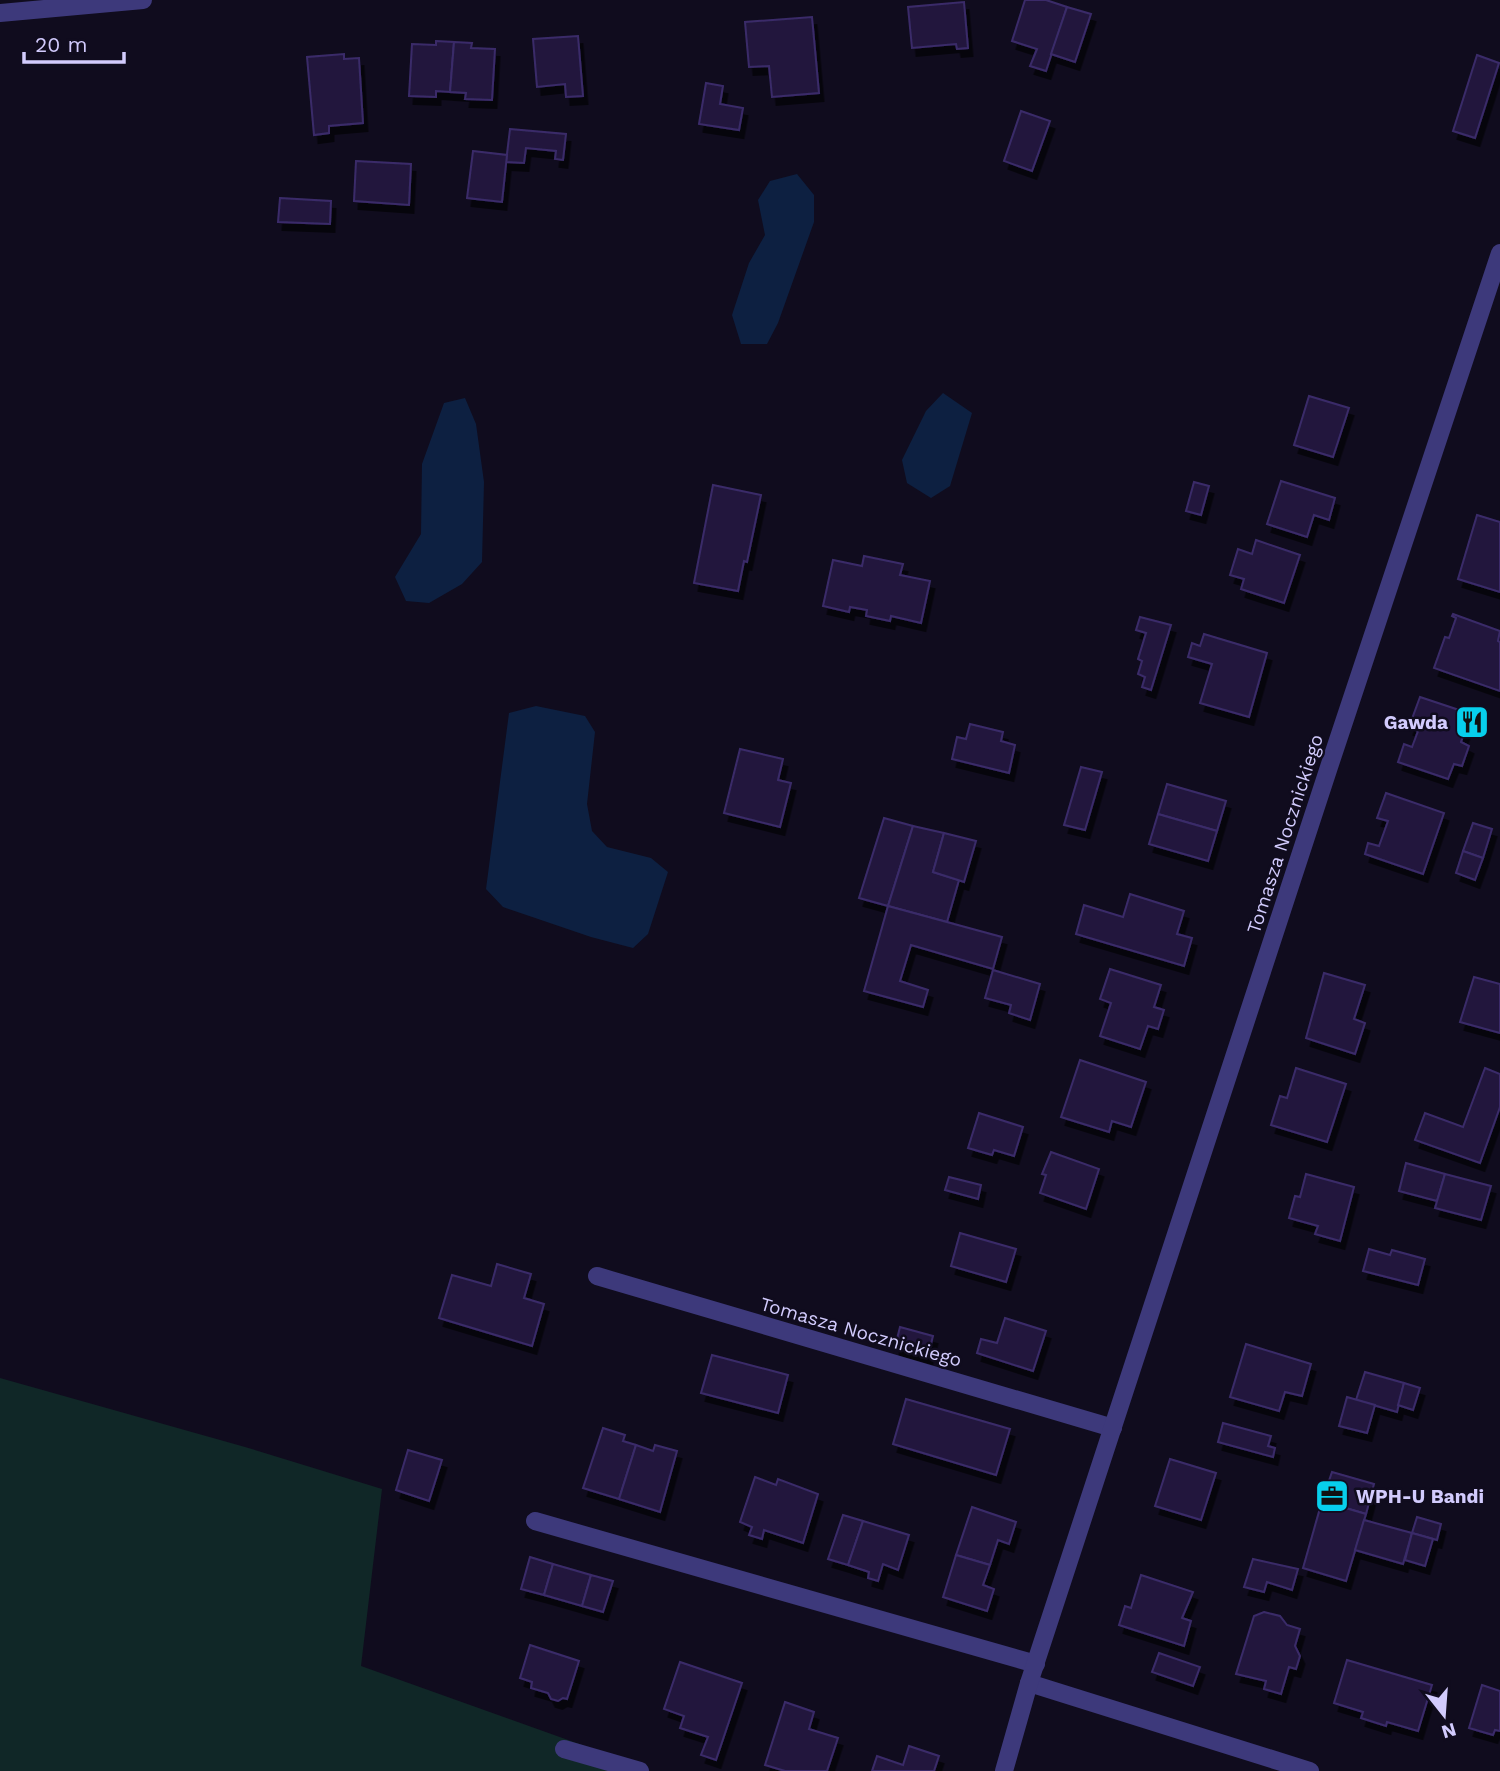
<svg xmlns="http://www.w3.org/2000/svg" width="1500" height="1771" font-family="'Work Sans',sans-serif">
<style>
.green{fill:#102727}
.water{fill:#0d2041}
.building{fill:#22193e;stroke:#3a2c69;stroke-width:2;filter:url(#shadow)}
.lines{fill:none;stroke-linecap:round;stroke-linejoin:round}
.minor{stroke:#3d397b;stroke-width:18}
.tertiary{stroke:#3d397b;stroke-width:18}
.labels{text-anchor:middle;dominant-baseline:central;stroke-width:5;stroke-linejoin:round;paint-order:stroke}
.poi-label{font-size:19px;font-weight:bold;fill:#d2cbfd;stroke:#100c1e;text-anchor:end}
.street-label{font-size:19px;fill:#d2cbfd;stroke:#100c1e}
</style>
<defs>
<filter id="shadow"><feDropShadow dx="4.5" dy="8" stdDeviation="0" flood-color="#0009"/></filter>
</defs>
<rect width="100%" height="100%" fill="#100c1e"/>
<path class="green" d="M0 1378 245 1447 382 1489 361 1666 624 1760 621 1771H0Z"/>
<g class="water">
<path d="M797 174 814 195V222L778 323 767 344H741L732 315 749 263 765 235 758 200 770 181Z"/>
<path d="M943 393 972 413 950 486 931 498 907 483 902 460 926 411Z"/>
<path d="M465 398 476 424 484 482 482 562 462 584 429 603 406 601 395 577 421 534 422 464 444 403Z"/>
<path d="M536 706 585 716 595 732 587 804 592 831 607 847 651 858 668 872 648 934 633 948 591 937 503 907 486 889 509 713Z"/>
</g>
<g class="building">
<path d="M1025 0H1046L1067 7 1046 71 1030 66 1037 49 1012 41Z"/>
<path d="M964 2 968 48 957 49 956 44 912 48 908 7Z"/>
<path d="M1067 7 1091 14 1075 62 1051 54Z"/>
<path d="M812 17 819 93 772 97 769 66 749 67 745 22Z"/>
<path d="M578 36 583 96 566 97 565 84 537 87 533 39Z"/>
<path d="M436 41 454 42 450 92 436 91V97L409 96 412 44 436 45Z"/>
<path d="M454 42 472 43 471 48 495 49 492 100 465 99 466 93 450 92Z"/>
<path d="M344 54V59L359 58 363 123 329 126V133L314 135 307 57Z"/>
<path d="M1477 55 1499 63 1475 138 1453 131Z"/>
<path d="M706 83 723 86 720 104 743 108 739 130 699 124Z"/>
<path d="M1021 111 1050 121 1032 171 1004 161Z"/>
<path d="M510 129 566 134 563 160 555 159 556 151 526 148 524 163 506 162Z"/>
<path d="M473 151 507 155 502 202 467 198Z"/>
<path d="M356 161 411 164 409 205 354 201Z"/>
<path d="M280 198 331 201 330 224 278 222Z"/>
<path d="M1309 396 1349 408 1333 457 1294 445Z"/>
<path d="M1281 481 1335 498 1329 520 1314 515 1307 537 1267 524Z"/>
<path d="M1194 482 1209 486 1201 515 1186 511Z"/>
<path d="M713 485 761 495 747 562 744 561 738 591 694 583Z"/>
<path d="M1477 515 1500 522V592L1458 579Z"/>
<path d="M1256 540 1300 555 1284 603 1241 589 1244 579 1230 575 1238 549 1252 554Z"/>
<path d="M864 556 903 564 900 575 930 581 921 623 891 616 890 621 866 616 867 610 850 607 849 612 823 606 833 560 862 566Z"/>
<path d="M1453 614 1500 631 1498 641 1500 642V691L1434 668 1445 637 1449 638 1456 618 1452 616Z"/>
<path d="M1140 617 1171 625 1151 690 1142 687 1145 677 1138 674 1142 661 1138 659 1146 633 1136 630Z"/>
<path d="M1204 634 1267 653 1249 717 1200 703 1212 664 1188 657 1192 643 1200 646Z"/>
<path d="M1420 697 1471 714 1461 742 1469 746 1462 766 1454 764 1448 779 1398 762 1404 744 1412 747 1418 731 1409 727Z"/>
<path d="M970 724 1003 732 1001 741 1015 745 1009 773 952 759 957 737 966 739Z"/>
<path d="M740 749 783 759 778 780 791 783 780 827 724 813Z"/>
<path d="M1081 767 1102 772 1085 830 1064 825Z"/>
<path d="M1167 784 1226 801 1217 831 1158 814Z"/>
<path d="M1386 793 1444 813 1423 874 1365 854 1368 843 1379 846 1388 821 1377 818Z"/>
<path d="M1158 814 1217 831 1208 861 1149 844Z"/>
<path d="M884 818 913 826 888 906 859 898Z"/>
<path d="M1473 823 1492 829 1483 858 1463 851Z"/>
<path d="M913 826 944 833 933 872 959 880 947 922 888 906Z"/>
<path d="M944 833 976 841 964 882 933 872Z"/>
<path d="M1463 851 1483 858 1475 880 1456 873Z"/>
<path d="M1130 894 1184 911 1177 934 1192 938 1184 966 1076 934 1084 905 1123 917Z"/>
<path d="M888 906 1002 937 993 969 911 945 900 981 928 990 923 1007 864 991Z"/>
<path d="M1110 969 1161 985 1154 1007 1164 1010 1158 1029 1148 1026 1140 1049 1100 1036 1111 1003 1100 999Z"/>
<path d="M993 970 1040 984 1030 1020 1009 1013 1011 1005 985 998Z"/>
<path d="M1324 973 1365 985 1354 1019 1365 1023 1355 1054 1306 1038Z"/>
<path d="M1474 977 1500 984V1033L1460 1022Z"/>
<path d="M1080 1060 1146 1082 1131 1127 1112 1121 1109 1132 1061 1117Z"/>
<path d="M1296 1068 1346 1084 1327 1142 1271 1125 1280 1096 1287 1098Z"/>
<path d="M1485 1068 1500 1074V1107L1480 1163 1415 1140 1425 1113 1463 1127Z"/>
<path d="M979 1113 1023 1127 1014 1156 994 1150 992 1155 968 1148Z"/>
<path d="M1051 1152 1099 1169 1086 1209 1040 1193 1046 1175 1042 1174Z"/>
<path d="M1406 1163 1445 1174 1437 1201 1399 1191Z"/>
<path d="M1306 1174 1354 1187 1340 1241 1315 1234 1318 1226 1289 1218 1295 1196 1300 1197Z"/>
<path d="M1445 1174 1491 1186 1481 1220 1435 1208Z"/>
<path d="M949 1177 981 1185 978 1199 945 1190Z"/>
<path d="M960 1233 1016 1249 1006 1282 951 1266Z"/>
<path d="M1369 1249 1390 1255 1392 1250 1425 1259 1418 1285 1363 1271Z"/>
<path d="M497 1264 531 1274 524 1298 544 1304 532 1346 439 1318 452 1275 491 1286Z"/>
<path d="M1005 1318 1046 1331 1033 1371 977 1353 981 1339 997 1343Z"/>
<path d="M900 1327 933 1336 928 1356 895 1347Z"/>
<path d="M1246 1344 1311 1364 1302 1396 1285 1392 1279 1411 1230 1397Z"/>
<path d="M712 1355 788 1375 778 1413 701 1393Z"/>
<path d="M1365 1372 1404 1383 1397 1412 1356 1400Z"/>
<path d="M1404 1383 1420 1388 1413 1410 1398 1405Z"/>
<path d="M1347 1397 1375 1405 1367 1433 1339 1426Z"/>
<path d="M906 1399 1010 1429 996 1475 893 1444Z"/>
<path d="M1223 1423 1271 1436 1268 1446 1275 1448 1273 1457 1218 1442Z"/>
<path d="M603 1428 625 1435 623 1441 636 1445 619 1499 583 1488Z"/>
<path d="M636 1445 653 1451 655 1445 677 1451 660 1512 619 1499Z"/>
<path d="M408 1450 442 1460 429 1501 396 1490Z"/>
<path d="M1170 1459 1216 1473 1201 1520 1155 1506Z"/>
<path d="M1332 1472 1374 1484 1366 1514 1322 1501Z"/>
<path d="M755 1477 776 1485 778 1479 818 1494 803 1543 764 1530 762 1539 749 1535 752 1527 740 1522Z"/>
<path d="M1322 1501 1366 1514 1346 1581 1303 1568Z"/>
<path d="M972 1507 1016 1522 1009 1544 998 1540 990 1565 956 1555Z"/>
<path d="M843 1515 863 1521 848 1565 828 1559Z"/>
<path d="M1417 1517 1441 1524 1437 1540 1412 1533Z"/>
<path d="M1364 1520 1412 1533 1403 1564 1355 1550Z"/>
<path d="M863 1521 909 1535 898 1570 883 1564 878 1581 868 1578 869 1572 848 1565Z"/>
<path d="M1412 1533 1433 1539 1425 1566 1405 1560Z"/>
<path d="M956 1555 990 1565 983 1585 994 1589 987 1611 943 1597Z"/>
<path d="M530 1557 553 1564 544 1595 521 1589Z"/>
<path d="M1253 1559 1298 1569 1292 1590 1267 1582 1264 1592 1244 1587Z"/>
<path d="M553 1564 591 1575 582 1606 544 1595Z"/>
<path d="M591 1575 613 1581 603 1612 582 1606Z"/>
<path d="M1141 1575 1193 1592 1182 1618 1191 1621 1184 1646 1119 1625 1125 1606 1131 1608Z"/>
<path d="M1264 1612 1280 1616 1287 1625 1300 1629 1295 1646 1300 1656 1296 1669 1289 1667 1281 1694 1264 1689 1266 1681 1236 1674 1254 1616Z"/>
<path d="M530 1645 579 1661 567 1699 563 1698 558 1701 551 1699 548 1693 531 1688 532 1682 520 1678Z"/>
<path d="M1159 1653 1200 1667 1193 1686 1152 1672Z"/>
<path d="M1347 1660 1432 1685 1418 1731 1387 1722 1386 1726 1361 1718 1363 1712 1334 1703Z"/>
<path d="M680 1662 742 1683 716 1760 701 1755 708 1737 680 1728 684 1716 664 1709Z"/>
<path d="M1482 1685 1500 1691V1731L1495 1730 1493 1735 1469 1728Z"/>
<path d="M785 1702 814 1712 809 1729 838 1738 827 1771H785L765 1765Z"/>
<path d="M909 1746 939 1756 934 1771H872L877 1756 903 1765Z"/>
</g>
<g class="lines">
<g class="minor">
<path d="M597 1276 1113 1428"/>
<path d="M535 1521 1036 1664"/>
<path d="M1029 1683 1310 1771"/>
<path d="M564 1749 640 1771"/>
<path d="M1004 1771 1029 1683 1329 767 1500 253"/>
</g>
<path class="tertiary" d="M0 13 143 0"/>
</g>
<defs>
<g id="restaurant-square" transform="scale(1.75)"><rect x="-9" y="-9" width="18" height="18" rx="4" fill="#07cfec" stroke="#100c1e"/><path d="M-5-6h1v4h1v-4h1v4h1v-4h1v5L-1.5 .5V6h-2V.5L-5-1ZM5-6V6H3V1.5H1.5Q1.5-4 5-6Z" fill="#111"/></g>
<g id="office-square" transform="scale(1.75)"><rect x="-9" y="-9" width="18" height="18" rx="4" fill="#07cfec" stroke="#100c1e"/><path d="M-6-3h4V-5.5h4V-3h4V5H-6ZM-1-4.5V-3h2v-1.5ZM-6 0V1H6V0Z" fill="#111"/></g>
</defs>
<g fill-rule="evenodd">
<use href="#restaurant-square" x="1472" y="722"/>
<use href="#office-square" x="1332" y="1496"/>
</g>
<g class="labels">
<g class="poi-label">
<text x="1448" y="722">Gawda</text>
<text x="1356" y="1496" text-anchor="start">WPH-U Bandi</text>
</g>
<g class="street-label">
<text transform="translate(1285 834) rotate(-72)">Tomasza Nocznickiego</text>
<text transform="translate(861 1332) rotate(16)">Tomasza Nocznickiego</text>
</g>
</g>
<g transform="translate(1444 1715) rotate(163)" stroke="#100c1e" stroke-width="5" paint-order="stroke">
<path d="M0-5L12 26L0 18L-12 26Z" fill="#d2cbfd"/>
<text y="-10" font-size="19" font-weight="bold" text-anchor="middle" fill="#d2cbfd">N</text>
</g>
<path d="M24 52v10h100v-10" fill="none" stroke="#d2cbfd" stroke-width="3.5"/>
<text x="35" y="52" font-size="21" fill="#d2cbfd" stroke="#100c1e" stroke-width="5" paint-order="stroke">20 m</text>
</svg>
